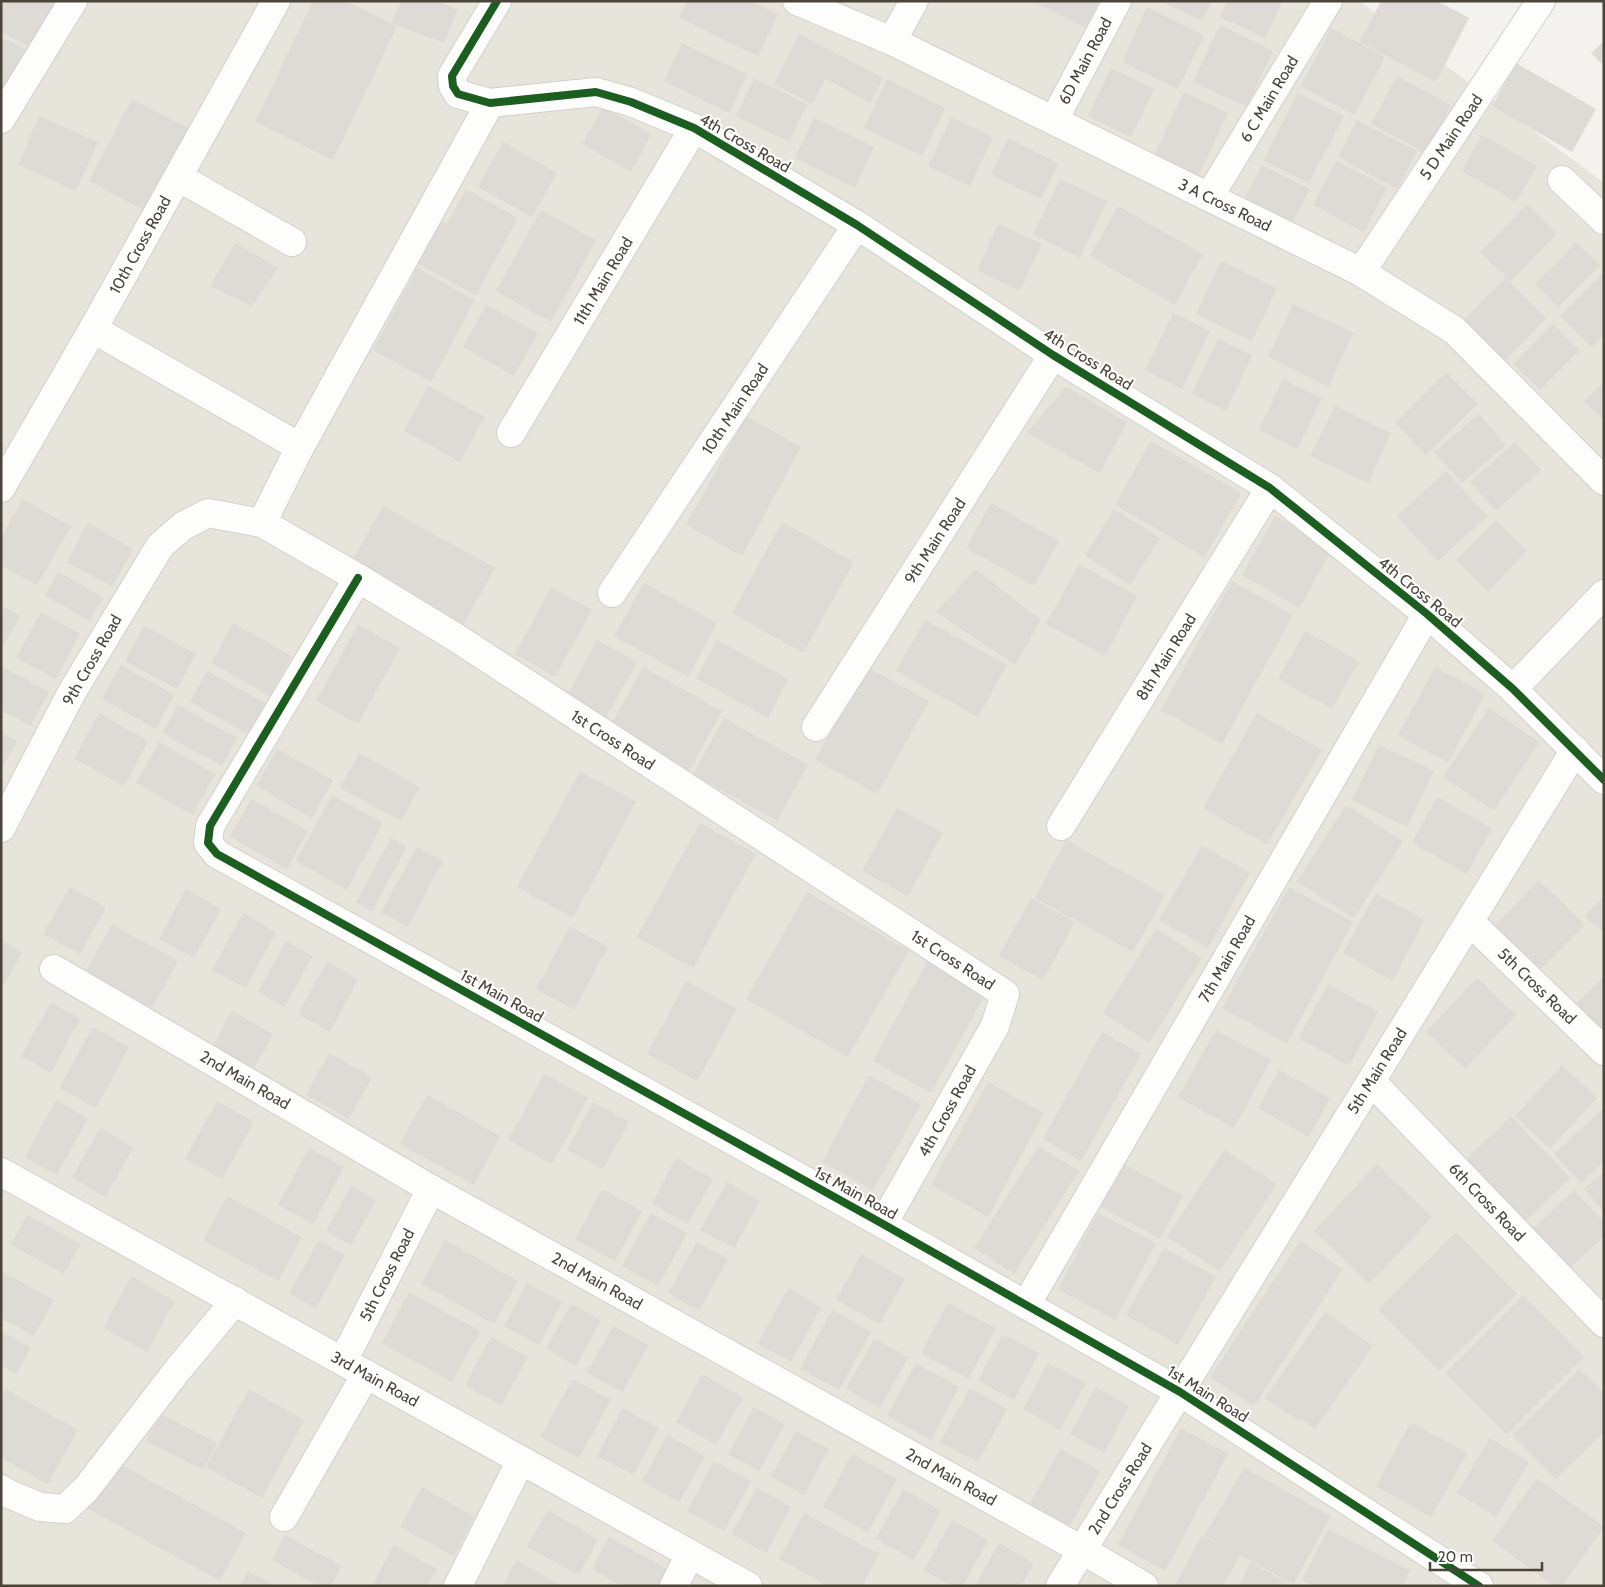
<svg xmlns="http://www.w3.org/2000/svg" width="1605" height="1587" font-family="Cabin,sans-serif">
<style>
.residential{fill:#e7e4dc}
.building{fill:#dedbd6}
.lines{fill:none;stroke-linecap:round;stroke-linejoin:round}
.minor-casing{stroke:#d2d0cb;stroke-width:30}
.minor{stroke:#fdfdfc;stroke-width:28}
.cycleway-casing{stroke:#fff;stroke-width:11}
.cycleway{stroke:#1b5e20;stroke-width:8}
.labels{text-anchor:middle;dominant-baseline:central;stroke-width:4;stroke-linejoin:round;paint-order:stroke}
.street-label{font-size:16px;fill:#4b4439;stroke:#fff}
</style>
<rect width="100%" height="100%" fill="#f4f2ee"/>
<path class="residential" d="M1 1H1359L1604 183V1586H1Z"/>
<g class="building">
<path d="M1 1H64L39 51 1 32Z"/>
<path d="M313 1H346L397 26 333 160 255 122Z"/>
<path d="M401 1H438L458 10 444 43 392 23Z"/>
<path d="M687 1H751L778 14 758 56 679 18Z"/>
<path d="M1032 1H1099L1086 28Z"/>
<path d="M1160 1H1212L1202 21Z"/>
<path d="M1227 1H1283L1265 38 1220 17Z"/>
<path d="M1381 1H1437L1469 18 1436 82 1360 42Z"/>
<path d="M1147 7 1204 35 1178 89 1122 62Z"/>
<path d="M1220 25 1273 51 1247 107 1193 82Z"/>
<path d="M1331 28 1385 57 1355 115 1301 86Z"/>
<path d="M799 34 883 78 870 103 826 79 812 104 774 84Z"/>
<path d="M1 37 29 51 1 93Z"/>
<path d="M1604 41V66L1591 53Z"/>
<path d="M682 43 747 74 729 113 664 81Z"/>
<path d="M1516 63 1596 109 1572 152 1492 106Z"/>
<path d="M1111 68 1154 89 1131 137 1088 116Z"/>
<path d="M1397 76 1451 105 1426 153 1371 124Z"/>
<path d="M754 78 807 104 789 142 736 116Z"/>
<path d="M887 79 945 108 922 156 864 128Z"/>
<path d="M1184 92 1228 113 1198 177 1154 155Z"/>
<path d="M1298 93 1344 116 1309 183 1263 160Z"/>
<path d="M132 99 191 129 147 212 89 181Z"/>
<path d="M603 107 651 134 631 172 582 144Z"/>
<path d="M39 116 98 142 76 191 18 165Z"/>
<path d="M952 117 993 137 970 186 928 166Z"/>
<path d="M814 118 874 147 855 188 795 158Z"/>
<path d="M1357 120 1417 151 1397 189 1338 157Z"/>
<path d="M1482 135 1537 166 1516 202 1462 171Z"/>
<path d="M1008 138 1059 163 1041 199 991 175Z"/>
<path d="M503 142 557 173 532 217 478 187Z"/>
<path d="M1336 161 1387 187 1364 232 1313 205Z"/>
<path d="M1262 165 1310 189 1289 229 1242 204Z"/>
<path d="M1060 179 1107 201 1080 258 1033 235Z"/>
<path d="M466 189 518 218 476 295 413 261 437 218 447 224Z"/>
<path d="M1527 204 1557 234 1510 282 1546 318 1503 363 1462 322 1506 277 1480 252Z"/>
<path d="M1118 206 1203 254 1175 305 1090 256Z"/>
<path d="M541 210 596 240 551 322 496 291Z"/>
<path d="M998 224 1042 244 1020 291 977 270Z"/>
<path d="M1576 242 1600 265 1558 308 1535 284Z"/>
<path d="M235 243 278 268 252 306 210 286Z"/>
<path d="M1221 261 1277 288 1252 341 1196 314Z"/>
<path d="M417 268 475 300 431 382 373 350Z"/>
<path d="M1604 272V334L1592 347 1560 316Z"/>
<path d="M1293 304 1354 333 1328 387 1268 357Z"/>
<path d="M486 305 538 333 514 376 463 347Z"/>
<path d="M1173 313 1210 331 1182 389 1145 371Z"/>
<path d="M1553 324 1580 350 1540 390 1513 364Z"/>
<path d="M1218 339 1252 355 1226 411 1192 394Z"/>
<path d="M1446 372 1478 404 1426 455 1395 423Z"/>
<path d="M1283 379 1322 398 1297 449 1259 430Z"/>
<path d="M1604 382V421L1584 401Z"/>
<path d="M428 386 485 417 460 462 404 431Z"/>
<path d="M1066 387 1127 422 1100 473 1027 433Z"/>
<path d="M1335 406 1391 433 1368 483 1310 456Z"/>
<path d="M1479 414 1506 445 1462 483 1434 452Z"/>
<path d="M746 416 801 447 742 556 686 525Z"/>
<path d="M1151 441 1241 493 1205 557 1115 505Z"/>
<path d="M1515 442 1541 470 1496 511 1470 482Z"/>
<path d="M1446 471 1487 516 1438 561 1397 516Z"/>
<path d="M22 499 71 526 37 585 1 565V538Z"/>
<path d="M991 503 1059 541 1034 586 966 548Z"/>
<path d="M383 506 495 568 462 627 350 565Z"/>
<path d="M1114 509 1160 538 1130 585 1085 556Z"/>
<path d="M1275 516 1332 548 1300 608 1242 575Z"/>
<path d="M1496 520 1527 551 1488 592 1456 560Z"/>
<path d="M782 522 854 562 803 653 732 613Z"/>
<path d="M88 523 133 549 112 587 67 562Z"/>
<path d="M1079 564 1137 596 1105 656 1046 624Z"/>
<path d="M975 569 1041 620 1015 665 936 612Z"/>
<path d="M58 572 103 597 90 621 45 596Z"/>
<path d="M1232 581 1293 615 1222 744 1161 710Z"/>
<path d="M644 583 717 623 688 677 614 636Z"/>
<path d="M551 587 592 610 555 677 515 654Z"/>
<path d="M1 605 20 616 1 649Z"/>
<path d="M41 612 80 634 56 679 16 658Z"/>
<path d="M925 620 1007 665 978 717 896 671Z"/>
<path d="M233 623 292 656 270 696 211 663Z"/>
<path d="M358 625 400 648 358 724 316 701Z"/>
<path d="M144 626 196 654 177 689 125 661Z"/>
<path d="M1305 631 1359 661 1332 709 1278 679Z"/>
<path d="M597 640 637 662 604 721 565 699Z"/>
<path d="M717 640 788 679 768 718 696 678Z"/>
<path d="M121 665 174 695 156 729 102 699Z"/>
<path d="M1 666 49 692 30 726 1 710Z"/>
<path d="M643 667 722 711 689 771 610 727Z"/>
<path d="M867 667 929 701 877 794 815 760Z"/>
<path d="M1435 667 1485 694 1448 763 1398 735Z"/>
<path d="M207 671 265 703 249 734 190 702Z"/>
<path d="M178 705 237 738 222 766 162 733Z"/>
<path d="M1489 708 1539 742 1494 811 1443 777Z"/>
<path d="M99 713 148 741 124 786 74 759Z"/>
<path d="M1257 713 1322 750 1267 845 1203 808Z"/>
<path d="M724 718 808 765 777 821 693 774Z"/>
<path d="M1 732 17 741 1 769Z"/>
<path d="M159 742 215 774 193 815 136 783Z"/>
<path d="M1379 745 1434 771 1407 827 1352 800Z"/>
<path d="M277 749 333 780 312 818 256 786Z"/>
<path d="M359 753 420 787 401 821 340 788Z"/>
<path d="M580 771 636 802 573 918 517 887Z"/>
<path d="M332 795 383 823 347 890 296 861Z"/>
<path d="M1437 797 1492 828 1467 874 1412 843Z"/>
<path d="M251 799 308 831 287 869 230 837Z"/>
<path d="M1346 805 1403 841 1354 918 1297 882Z"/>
<path d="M897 808 943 833 908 896 862 871Z"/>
<path d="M700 823 756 854 693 968 637 937Z"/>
<path d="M391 838 407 847 372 911 356 902Z"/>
<path d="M1066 840 1165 895 1133 952 1035 898Z"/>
<path d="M1202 845 1250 873 1208 948 1159 920Z"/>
<path d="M417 847 443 861 408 927 381 912Z"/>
<path d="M1539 880 1585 925 1538 972 1492 928Z"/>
<path d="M70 887 106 907 80 954 43 934Z"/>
<path d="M1289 887 1353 922 1287 1044 1222 1008Z"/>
<path d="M186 889 221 909 194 958 159 939Z"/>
<path d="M807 892 909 951 848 1057 746 999Z"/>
<path d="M1376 893 1425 920 1392 981 1343 953Z"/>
<path d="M1604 895V933L1585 916Z"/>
<path d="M1031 898 1075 922 1043 980 999 956Z"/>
<path d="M243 913 276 932 246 988 212 970Z"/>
<path d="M112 924 178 961 152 1008 86 972Z"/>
<path d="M570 926 608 947 574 1010 536 989Z"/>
<path d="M1156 929 1202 958 1149 1043 1103 1013Z"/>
<path d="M1 940 22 952 1 990Z"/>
<path d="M286 941 312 956 285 1007 258 992Z"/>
<path d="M928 960 986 993 931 1093 873 1061Z"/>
<path d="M327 962 358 979 330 1032 298 1014Z"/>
<path d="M1604 976V1036L1574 1006Z"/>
<path d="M1477 978 1516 1015 1465 1069 1426 1032Z"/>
<path d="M686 981 737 1009 697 1081 647 1054Z"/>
<path d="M1328 984 1378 1012 1349 1066 1298 1038Z"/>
<path d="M51 1002 80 1019 51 1073 21 1056Z"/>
<path d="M232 1011 273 1034 254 1069 213 1046Z"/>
<path d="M93 1027 129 1047 96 1108 59 1088Z"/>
<path d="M1216 1030 1271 1060 1234 1128 1178 1097Z"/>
<path d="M1102 1032 1141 1054 1081 1161 1043 1139Z"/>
<path d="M329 1053 372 1077 349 1119 306 1095Z"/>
<path d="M1562 1065 1597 1098 1550 1149 1515 1116Z"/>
<path d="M1279 1070 1330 1098 1309 1137 1258 1108Z"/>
<path d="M544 1074 588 1098 552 1164 508 1140Z"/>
<path d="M869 1075 921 1104 873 1190 822 1162Z"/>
<path d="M988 1082 1044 1113 988 1217 931 1185Z"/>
<path d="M427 1095 500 1136 474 1185 400 1144Z"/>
<path d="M56 1100 88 1118 57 1175 25 1157Z"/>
<path d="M217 1101 254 1122 222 1179 185 1159Z"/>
<path d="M593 1102 629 1122 603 1169 567 1150Z"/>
<path d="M1604 1108V1161L1581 1183 1554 1154Z"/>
<path d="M1511 1116 1570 1178 1522 1224 1464 1161Z"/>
<path d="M100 1128 133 1147 106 1197 72 1178Z"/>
<path d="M1039 1146 1079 1171 1014 1274 974 1248Z"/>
<path d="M309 1148 344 1167 313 1224 278 1205Z"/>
<path d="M1224 1150 1277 1184 1220 1271 1167 1237Z"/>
<path d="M676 1158 713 1179 688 1224 652 1204Z"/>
<path d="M1123 1164 1183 1196 1160 1239 1100 1206Z"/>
<path d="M1377 1164 1432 1217 1370 1284 1314 1231Z"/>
<path d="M1604 1172V1212L1584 1189Z"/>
<path d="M727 1182 760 1201 734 1248 700 1230Z"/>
<path d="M351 1186 376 1200 351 1245 326 1231Z"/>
<path d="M602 1189 642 1211 615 1261 575 1239Z"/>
<path d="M1574 1190 1604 1222V1236L1565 1273 1528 1233Z"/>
<path d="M227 1196 302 1237 278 1281 203 1240Z"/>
<path d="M651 1213 687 1233 658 1286 622 1266Z"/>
<path d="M1098 1213 1156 1243 1115 1320 1058 1289Z"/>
<path d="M27 1215 80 1244 64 1274 11 1245Z"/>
<path d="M1456 1232 1517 1294 1439 1371 1378 1309Z"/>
<path d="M319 1240 345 1255 316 1308 289 1293Z"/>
<path d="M445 1240 518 1281 494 1324 421 1284Z"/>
<path d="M1300 1241 1343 1269 1254 1406 1210 1377Z"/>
<path d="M697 1242 728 1259 699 1311 668 1293Z"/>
<path d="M1164 1248 1216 1277 1178 1345 1126 1315Z"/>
<path d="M861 1254 905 1279 880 1324 836 1300Z"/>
<path d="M1 1271 54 1300 34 1336 1 1318Z"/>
<path d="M131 1276 175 1301 147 1352 103 1328Z"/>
<path d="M527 1283 562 1302 539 1345 504 1326Z"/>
<path d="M788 1288 821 1307 791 1362 758 1344Z"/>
<path d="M409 1292 480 1331 452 1382 382 1343Z"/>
<path d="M1523 1295 1584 1357 1507 1435 1445 1373Z"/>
<path d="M948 1303 996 1328 968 1379 921 1353Z"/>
<path d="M571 1304 601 1320 576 1366 546 1349Z"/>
<path d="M832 1310 871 1332 839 1390 800 1369Z"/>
<path d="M1325 1312 1373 1346 1315 1429 1300 1418 1298 1421 1265 1398Z"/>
<path d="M613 1326 649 1345 622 1392 587 1373Z"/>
<path d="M1 1331 31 1348 16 1374 1 1366Z"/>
<path d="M1003 1334 1039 1353 1014 1400 978 1381Z"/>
<path d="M491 1337 528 1357 501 1406 465 1385Z"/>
<path d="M874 1339 908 1357 880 1408 846 1389Z"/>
<path d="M916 1363 959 1387 931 1440 887 1416Z"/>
<path d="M1048 1363 1086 1383 1060 1430 1023 1409Z"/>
<path d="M1579 1369 1604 1393V1432L1556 1479 1513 1435Z"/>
<path d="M702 1374 743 1397 716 1445 676 1422Z"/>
<path d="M573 1379 611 1400 579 1458 540 1437Z"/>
<path d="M1096 1387 1129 1406 1104 1453 1070 1434Z"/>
<path d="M970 1388 1007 1409 978 1462 940 1442Z"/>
<path d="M5 1389 78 1430 48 1484 1 1458V1396Z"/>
<path d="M249 1389 304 1420 262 1498 206 1467Z"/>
<path d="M754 1407 785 1424 759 1471 728 1454Z"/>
<path d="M623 1408 659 1428 633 1475 597 1456Z"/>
<path d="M160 1413 217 1443 203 1470 146 1441Z"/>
<path d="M1411 1422 1467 1453 1431 1517 1376 1486Z"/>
<path d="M1181 1428 1228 1454 1165 1571 1118 1545Z"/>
<path d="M796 1431 829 1449 804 1495 771 1477Z"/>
<path d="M667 1435 705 1456 679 1502 642 1481Z"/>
<path d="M1490 1438 1529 1462 1496 1517 1457 1493Z"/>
<path d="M1060 1449 1100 1471 1070 1526 1030 1504Z"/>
<path d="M852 1454 897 1479 868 1532 823 1507Z"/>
<path d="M113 1460 246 1533 220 1581 87 1508Z"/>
<path d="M714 1461 751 1481 724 1531 687 1511Z"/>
<path d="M1244 1468 1331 1516 1293 1584 1240 1555 1223 1586 1175 1585 1202 1535 1219 1544 1205 1535Z"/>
<path d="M1537 1478 1604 1527 1562 1586H1554L1492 1541Z"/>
<path d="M422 1487 475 1517 454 1556 400 1527Z"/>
<path d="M757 1488 791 1507 766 1553 731 1534Z"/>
<path d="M903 1489 941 1511 914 1560 876 1539Z"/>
<path d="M548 1510 598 1539 579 1575 527 1547Z"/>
<path d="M804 1513 879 1554 862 1586H828L779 1559Z"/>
<path d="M952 1520 988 1540 963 1586H952L924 1570Z"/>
<path d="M1328 1529 1410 1570 1402 1586H1312L1302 1580Z"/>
<path d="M285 1535 342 1566 331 1586H319L272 1560Z"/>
<path d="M609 1537 669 1570 661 1586H621L592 1569Z"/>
<path d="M999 1543 1034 1563 1021 1586H975Z"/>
<path d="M394 1545 437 1569 427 1586H372Z"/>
<path d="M516 1560 562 1586H502Z"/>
<path d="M1251 1562 1286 1582 1284 1586H1238Z"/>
<path d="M248 1571 275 1586H240Z"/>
</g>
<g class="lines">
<g class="minor-casing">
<g id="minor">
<path d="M497 1 452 76 453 86 458 94 490 103 596 92 631 102 694 128 857 225 1053 355 1270 488 1427 614 1513 689 1604 780"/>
<path d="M797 1 892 41 1361 272 1454 330 1604 481"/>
<path d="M892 41 914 1"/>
<path d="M1 119 73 1"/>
<path d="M1054 120 1117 1"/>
<path d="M178 177 292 242"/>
<path d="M1562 180 1604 220"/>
<path d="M1209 197 1328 1"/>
<path d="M1361 272 1541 1"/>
<path d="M93 329 300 447"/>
<path d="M511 433 694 128"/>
<path d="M1 488 93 329 276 1"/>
<path d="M262 523 300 447 490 103"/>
<path d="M358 578 210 826 208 843 217 854 883 1224 1180 1392 1479 1586"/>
<path d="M612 593 857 225"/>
<path d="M1513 689 1604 594"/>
<path d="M816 727 1053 355"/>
<path d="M1061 826 1270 488"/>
<path d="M1 828 72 692 160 546 183 526 208 513 262 523 358 578 455 637 1005 994 995 1026 883 1224"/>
<path d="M1470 922 1604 1051"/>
<path d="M54 969 431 1189 1082 1550 1144 1586"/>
<path d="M1371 1081 1604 1323"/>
<path d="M1 1172 748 1586"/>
<path d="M1026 1305 1427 614"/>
<path d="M343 1361 431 1189"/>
<path d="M1 1489 9 1494 40 1507 65 1509 86 1489 176 1372 235 1301"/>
<path d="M284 1517 366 1374"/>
<path d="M458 1586 521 1460"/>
<path d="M674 1586 690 1554"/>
<path d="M1060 1586 1575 750"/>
</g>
</g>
<use href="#minor" class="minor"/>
<g class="cycleway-casing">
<g id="cycleway">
<path d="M497 1 452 76 453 86 458 94 490 103 596 92 631 102 694 128 857 225 1053 355 1270 488 1427 614 1513 689 1604 780"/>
<path d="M358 578 210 826 208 843 217 854 883 1224 1180 1392 1479 1586"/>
</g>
</g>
<use href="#cycleway" class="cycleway"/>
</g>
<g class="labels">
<g class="street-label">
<text transform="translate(1085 61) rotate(-62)">6D Main Road</text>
<text transform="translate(1269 99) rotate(-59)">6 C Main Road</text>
<text transform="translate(1451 137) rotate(-56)">5 D Main Road</text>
<text transform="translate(745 143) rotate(30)">4th Cross Road</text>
<text transform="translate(1225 205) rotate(26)">3 A Cross Road</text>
<text transform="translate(140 245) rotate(-61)">10th Cross Road</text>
<text transform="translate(603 281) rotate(-59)">11th Main Road</text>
<text transform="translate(1088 359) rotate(32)">4th Cross Road</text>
<text transform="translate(735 409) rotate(-56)">10th Main Road</text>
<text transform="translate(935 541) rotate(-57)">9th Main Road</text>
<text transform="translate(1420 592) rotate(39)">4th Cross Road</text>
<text transform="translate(1166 657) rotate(-58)">8th Main Road</text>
<text transform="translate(92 660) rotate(-60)">9th Cross Road</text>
<text transform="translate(613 740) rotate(33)">1st Cross Road</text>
<text transform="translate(1227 959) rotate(-60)">7th Main Road</text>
<text transform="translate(953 960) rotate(33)">1st Cross Road</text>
<text transform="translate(1537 986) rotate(44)">5th Cross Road</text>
<text transform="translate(502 996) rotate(29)">1st Main Road</text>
<text transform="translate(1377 1071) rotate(-58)">5th Main Road</text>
<text transform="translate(245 1080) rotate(30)">2nd Main Road</text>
<text transform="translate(947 1111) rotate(-61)">4th Cross Road</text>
<text transform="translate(856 1193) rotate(29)">1st Main Road</text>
<text transform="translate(1487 1202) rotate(46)">6th Cross Road</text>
<text transform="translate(387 1275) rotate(-63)">5th Cross Road</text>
<text transform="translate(597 1281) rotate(29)">2nd Main Road</text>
<text transform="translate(375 1379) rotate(29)">3rd Main Road</text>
<text transform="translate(1208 1394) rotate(32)">1st Main Road</text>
<text transform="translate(951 1477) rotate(29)">2nd Main Road</text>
<text transform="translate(1120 1489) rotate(-58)">2nd Cross Road</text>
</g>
</g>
<rect width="1605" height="1587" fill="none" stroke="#4b4439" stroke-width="5"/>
<path d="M1430 1562v8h112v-8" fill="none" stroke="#4b4439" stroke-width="2.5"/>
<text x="1438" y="1562" font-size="15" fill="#4b4439" stroke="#ffffff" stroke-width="4" paint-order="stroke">20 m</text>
</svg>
